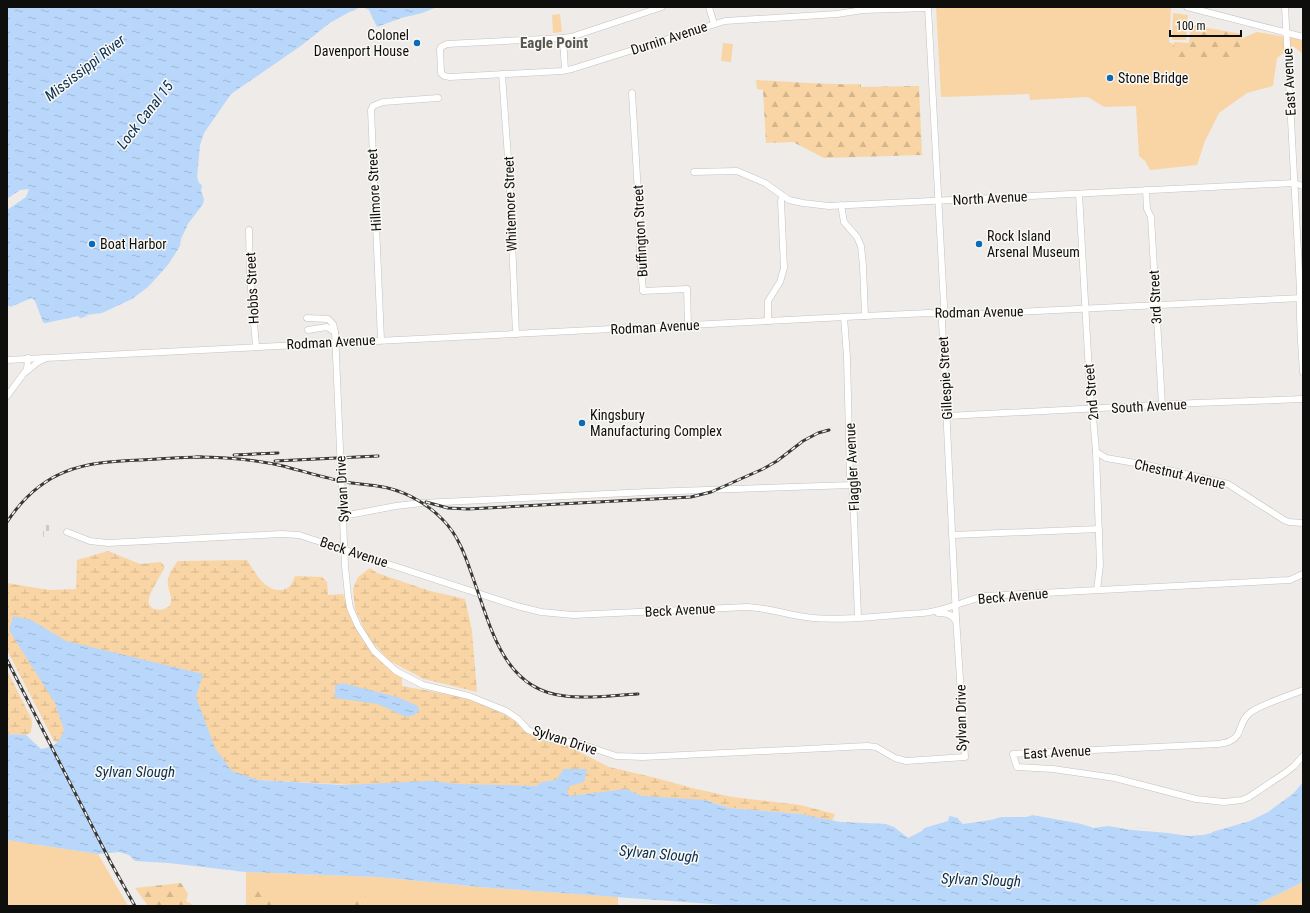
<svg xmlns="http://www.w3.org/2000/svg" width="1310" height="913" font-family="'Roboto Condensed',sans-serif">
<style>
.green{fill:#f9d5a5}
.forest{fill:url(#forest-firs)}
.wetland{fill:url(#wetland-marsh)}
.water{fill:url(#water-ripples)}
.pier{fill:#eeebe8}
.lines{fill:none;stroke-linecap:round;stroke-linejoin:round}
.minor-tunnel{stroke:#cccac7;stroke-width:6;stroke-dasharray:6 3;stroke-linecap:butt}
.minor-casing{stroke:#c4c2be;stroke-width:7}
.minor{stroke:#fff;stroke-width:6}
.rail-casing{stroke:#393837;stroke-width:3}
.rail{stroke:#fbf9f5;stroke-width:1.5;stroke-dasharray:4.5;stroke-linecap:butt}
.poi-dot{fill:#0c6ab6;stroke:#fbf9f5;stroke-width:1.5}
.labels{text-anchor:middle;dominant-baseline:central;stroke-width:3;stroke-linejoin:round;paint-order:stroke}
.poi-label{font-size:14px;fill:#0e0e0d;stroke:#fbf9f5;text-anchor:start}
.street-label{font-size:14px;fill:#0e0e0d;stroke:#fbf9f5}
.neighbourhood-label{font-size:15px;font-weight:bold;fill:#575552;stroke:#fbf9f5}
.water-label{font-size:15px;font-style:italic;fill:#082e52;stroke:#fbf9f5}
</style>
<defs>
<pattern id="forest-firs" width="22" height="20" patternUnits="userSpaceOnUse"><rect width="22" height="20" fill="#f9d5a5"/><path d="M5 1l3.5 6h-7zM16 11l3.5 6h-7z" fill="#d4b68d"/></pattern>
<pattern id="wetland-marsh" width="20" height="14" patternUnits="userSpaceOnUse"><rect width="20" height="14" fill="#f9d5a5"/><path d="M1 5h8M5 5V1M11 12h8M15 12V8" fill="none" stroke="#d4b68d"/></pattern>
<pattern id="water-ripples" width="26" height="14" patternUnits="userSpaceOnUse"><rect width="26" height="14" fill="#b8d7fa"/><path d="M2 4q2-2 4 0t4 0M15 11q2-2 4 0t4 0" fill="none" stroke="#9db7d5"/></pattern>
</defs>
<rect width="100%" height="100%" fill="#eeebe8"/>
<g class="green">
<path d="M936 7H1162L1171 8 1169 42 1183 50 1222 47 1257 32 1303 40V54L1293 46 1277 58 1273 86 1247 93 1219 113 1205 141 1197 165 1150 170 1145 161 1139 156 1136 106 1104 107 1088 97 1030 100 1029 94 941 97Z"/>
<path d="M1173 13 1188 15 1186 40H1172Z"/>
<path d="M560 14 562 32 553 33 552 15Z"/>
<path d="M723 43 733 44 731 62 721 61Z"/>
<path d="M7 840 98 854 128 906H7Z"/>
<path d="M246 872 378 877 480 887 618 897V906H246Z"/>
<path d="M1303 882V906H1254Z"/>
</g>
<g class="forest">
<path d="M1191 25 1242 34 1240 54 1231 61 1213 60 1190 58 1178 62 1171 56 1174 42 1189 43Z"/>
<path d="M756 80C791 82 826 85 861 84V87L919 86 922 155 824 158 793 142 766 143 763 90 757 89Z"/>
<path d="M181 883 188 894 186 901 195 906H148L135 888Z"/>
<path d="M251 886 278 899 277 906H264L251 896Z"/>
<path d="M361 894 375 902 368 906H349L350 901Z"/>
</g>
<g class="wetland">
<path d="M108 551 140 564 161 562 165 567C161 575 146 597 149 604 152 612 166 611 170 605 174 597 166 588 168 580 169 573 173 567 178 561L247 560C255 572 264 591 281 590 290 589 292 584 295 576L322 577 327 582 328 595 343 594C347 606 351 618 356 629 366 650 385 664 402 678V686L462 697 484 705 513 719 524 731 549 741 562 743 609 767 656 778 692 788 732 797 800 805 835 814 832 821 801 814 729 808 705 800 693 803 258 780 65 730 59 743 54 741 7 650V583L49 590 76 589 77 560Z"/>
<path d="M370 568 377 573 430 591 465 599 472 631 477 692 424 679 388 660 368 637 355 609 353 589 358 577Z"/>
<path d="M7 670 32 720 31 732 26 735 7 734Z"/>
</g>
<g class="water">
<path d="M7 7H360L330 23 294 52 232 94 203 138 198 178 202 185 205 197 204 204 188 224 181 246 168 265 148 289 131 302 104 313 80 318 78 316 41 324 33 301 27 300 7 310Z"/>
<path d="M363 7H437L422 13 401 18 377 27 369 10Z"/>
<path d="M13 616 31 620 66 641 203 674 196 697 215 748 232 771 258 780 342 785 431 781 458 784 536 786 542 782 556 780 564 769H587L584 782 570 786 567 789 569 796 626 789 642 796 705 800 729 808 801 814 840 822H875L891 824 909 835C923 828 937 824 950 816L958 818 964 822 1003 816 1033 815 1094 826 1117 825 1175 832H1212L1250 821 1268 812 1294 793 1303 782V882L1254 906H738L480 887 378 877 246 872 169 863 135 861 129 855 119 852 98 854 7 840V734L26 735 41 749C56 747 59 742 64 730L55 703 9 630Z"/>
<path d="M342 683 397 697 418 706 419 711 414 715 406 717 378 704 335 698V686Z"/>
</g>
<g class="pier">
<path d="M351 11V13L332 25 286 59 244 87 234 95 212 129 208 132 205 139 202 150 200 175 207 195 206 204 190 225 183 239 182 247 157 281 136 300 129 305 108 313 97 316H86V318L84 319 86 315 102 313 132 299 148 287 168 265 180 246 181 239 188 224 203 204 204 199 201 191 202 185 199 183 197 178 200 145 204 133 231 94 302 45 330 23Z"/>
<path d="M29 189 26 197 7 210V199L20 190Z"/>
<path d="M32 298 35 301 43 322 45 324 39 325 32 303 31 302H27L7 312V305H8L10 307Z"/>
<path d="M1033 813 1079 820 1095 824 1118 823 1140 828 1186 831 1212 830V833L1203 835 1188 836 1168 833 1132 830 1108 826 1094 828 1078 823 1033 815 1026 817H1001L991 820 963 824 958 819V816L965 820 1003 814Z"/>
<path d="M950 814 948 821 924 828 922 831 908 838 894 827 886 824 844 822 843 820H875L892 822 909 833 923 826 939 821Z"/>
</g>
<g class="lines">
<g class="minor-tunnel">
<path d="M46 528H49"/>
<path d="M43 534H44"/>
</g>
<g class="minor-casing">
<g id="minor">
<path d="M662 7 571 37 563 38 447 44 441 47 440 49 441 73 444 76 450 77 562 71 572 69 725 21 837 14 863 10 928 8"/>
<path d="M709 7 714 24"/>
<path d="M1187 7 1303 37"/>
<path d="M1285 7 1300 289C1299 317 1301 344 1303 372"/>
<path d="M563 38 565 70"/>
<path d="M502 74 509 172 516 334"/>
<path d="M632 93 639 210 640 257 643 291 687 289 688 325"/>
<path d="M694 172 737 171 765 183 789 200 803 203 829 206 1294 183 1303 186"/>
<path d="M1146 190 1147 209 1151 217 1162 405"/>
<path d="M1079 194 1091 409 1093 417 1096 451 1100 565 1097 590"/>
<path d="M841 205 844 222 857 237 861 246 863 266 865 316"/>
<path d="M249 230 250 277 256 346"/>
<path d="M844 317 847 357 850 477 853 493 858 617"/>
<path d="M307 318 328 319 333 324 335 332 345 566 348 596 350 608 358 626 374 651 396 671 423 685 469 696 506 711 518 719 528 730 550 739 581 744 616 756 643 757 867 746 876 747 895 758 906 761 965 757 956 617 942 321 944 306 928 7"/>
<path d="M768 321V301L780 282 784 268 781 201 782 196"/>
<path d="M308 330 327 327 335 332"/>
<path d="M381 340 371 110 373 106 383 102 438 98"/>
<path d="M7 360 865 316 929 313 955 315 1303 298"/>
<path d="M27 371 38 362 44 359"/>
<path d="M7 396 27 369 28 358"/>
<path d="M947 416 1195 403 1303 399"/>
<path d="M1096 451 1098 453 1106 458 1147 465 1228 484 1284 520 1289 522 1303 523"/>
<path d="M343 516 396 506 422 503 648 492 852 485"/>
<path d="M67 532 90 541 108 543 281 534 299 535 517 606 541 612 573 615 747 607C770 608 791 616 813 618 847 621 888 615 923 613 945 611 964 601 985 596L1290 580 1303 574"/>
<path d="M953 535 1099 529"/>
<path d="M938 613C946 613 952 614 956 621"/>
<path d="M1303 690C1286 697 1267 702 1251 712 1238 721 1243 736 1230 741 1227 743 1222 743 1218 744L1013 754 1017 767 1053 769 1115 778 1196 799 1224 802 1242 800 1249 797 1285 773 1294 766 1303 756"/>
</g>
</g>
<use href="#minor" class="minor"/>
<g class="rail-casing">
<g id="rail">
<path d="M234 455 278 453"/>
<path d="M196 457C223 457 256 460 283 466 302 471 322 477 341 481 353 484 365 484 377 486 401 489 426 502 443 520 459 536 466 558 473 578 491 627 503 690 565 696 589 699 614 695 638 694"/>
<path d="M275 461 378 456"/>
<path d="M426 502 448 508 468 509 691 497 711 492 763 469 777 461 803 441 818 433 829 430"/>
<path d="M7 522C42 469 82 462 141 460 161 459 181 457 202 457"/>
<path d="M7 660 111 863 135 906"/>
</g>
</g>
<use href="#rail" class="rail"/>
</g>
<g class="poi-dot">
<circle cx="417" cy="43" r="4"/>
<circle cx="1110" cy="78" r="4"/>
<circle cx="92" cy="244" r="4"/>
<circle cx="979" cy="244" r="4"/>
<circle cx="582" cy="423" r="4"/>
</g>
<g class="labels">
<g class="poi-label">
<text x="409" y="35" text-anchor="end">Colonel<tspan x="409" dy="16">Davenport House</tspan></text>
<text x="1118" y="78">Stone Bridge</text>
<text x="987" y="236">Rock Island<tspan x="987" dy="16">Arsenal Museum</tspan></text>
<text x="100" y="244">Boat Harbor</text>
<text x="590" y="415">Kingsbury<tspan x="590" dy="16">Manufacturing Complex</tspan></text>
</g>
<g class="street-label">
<text transform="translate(669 38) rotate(-18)">Durnin Avenue</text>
<text transform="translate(1289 82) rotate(-93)">East Avenue</text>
<text transform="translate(374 190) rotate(-93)">Hillmore Street</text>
<text transform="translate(990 198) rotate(-3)">North Avenue</text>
<text transform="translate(510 204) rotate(-92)">Whitemore Street</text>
<text transform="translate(640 231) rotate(-93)">Buffington Street</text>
<text transform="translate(252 288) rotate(-93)">Hobbs Street</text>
<text transform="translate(1155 297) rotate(-93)">3rd Street</text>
<text transform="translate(979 312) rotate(-1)">Rodman Avenue</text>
<text transform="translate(655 327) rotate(-3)">Rodman Avenue</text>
<text transform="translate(331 342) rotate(-3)">Rodman Avenue</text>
<text transform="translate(945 378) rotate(-93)">Gillespie Street</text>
<text transform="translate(1091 392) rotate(-95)">2nd Street</text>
<text transform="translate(1149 406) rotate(-3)">South Avenue</text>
<text transform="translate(852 467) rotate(-93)">Flaggler Avenue</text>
<text transform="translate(1180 474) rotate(13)">Chestnut Avenue</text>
<text transform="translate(342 489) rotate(-93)">Sylvan Drive</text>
<text transform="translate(354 552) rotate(18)">Beck Avenue</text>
<text transform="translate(1013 596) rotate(-5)">Beck Avenue</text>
<text transform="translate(680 610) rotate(-3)">Beck Avenue</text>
<text transform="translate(961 718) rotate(-91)">Sylvan Drive</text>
<text transform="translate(565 740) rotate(18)">Sylvan Drive</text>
<text transform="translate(1057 752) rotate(-3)">East Avenue</text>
</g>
<g class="neighbourhood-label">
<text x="554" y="43">Eagle Point</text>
</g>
<g class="water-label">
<text transform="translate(85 68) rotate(-38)">Mississippi River</text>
<text transform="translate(145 115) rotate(-52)">Lock Canal 15</text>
<text x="135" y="772">Sylvan Slough</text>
<text transform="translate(659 854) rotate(5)">Sylvan Slough</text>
<text transform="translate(981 880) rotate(2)">Sylvan Slough</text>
</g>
</g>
<rect width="1310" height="913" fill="none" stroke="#0e0e0d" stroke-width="16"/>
<path d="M1170 30v6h71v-6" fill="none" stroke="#0e0e0d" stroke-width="2"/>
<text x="1176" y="30" font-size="12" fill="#0e0e0d" stroke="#fbf9f5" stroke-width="3" paint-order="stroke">100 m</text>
</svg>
